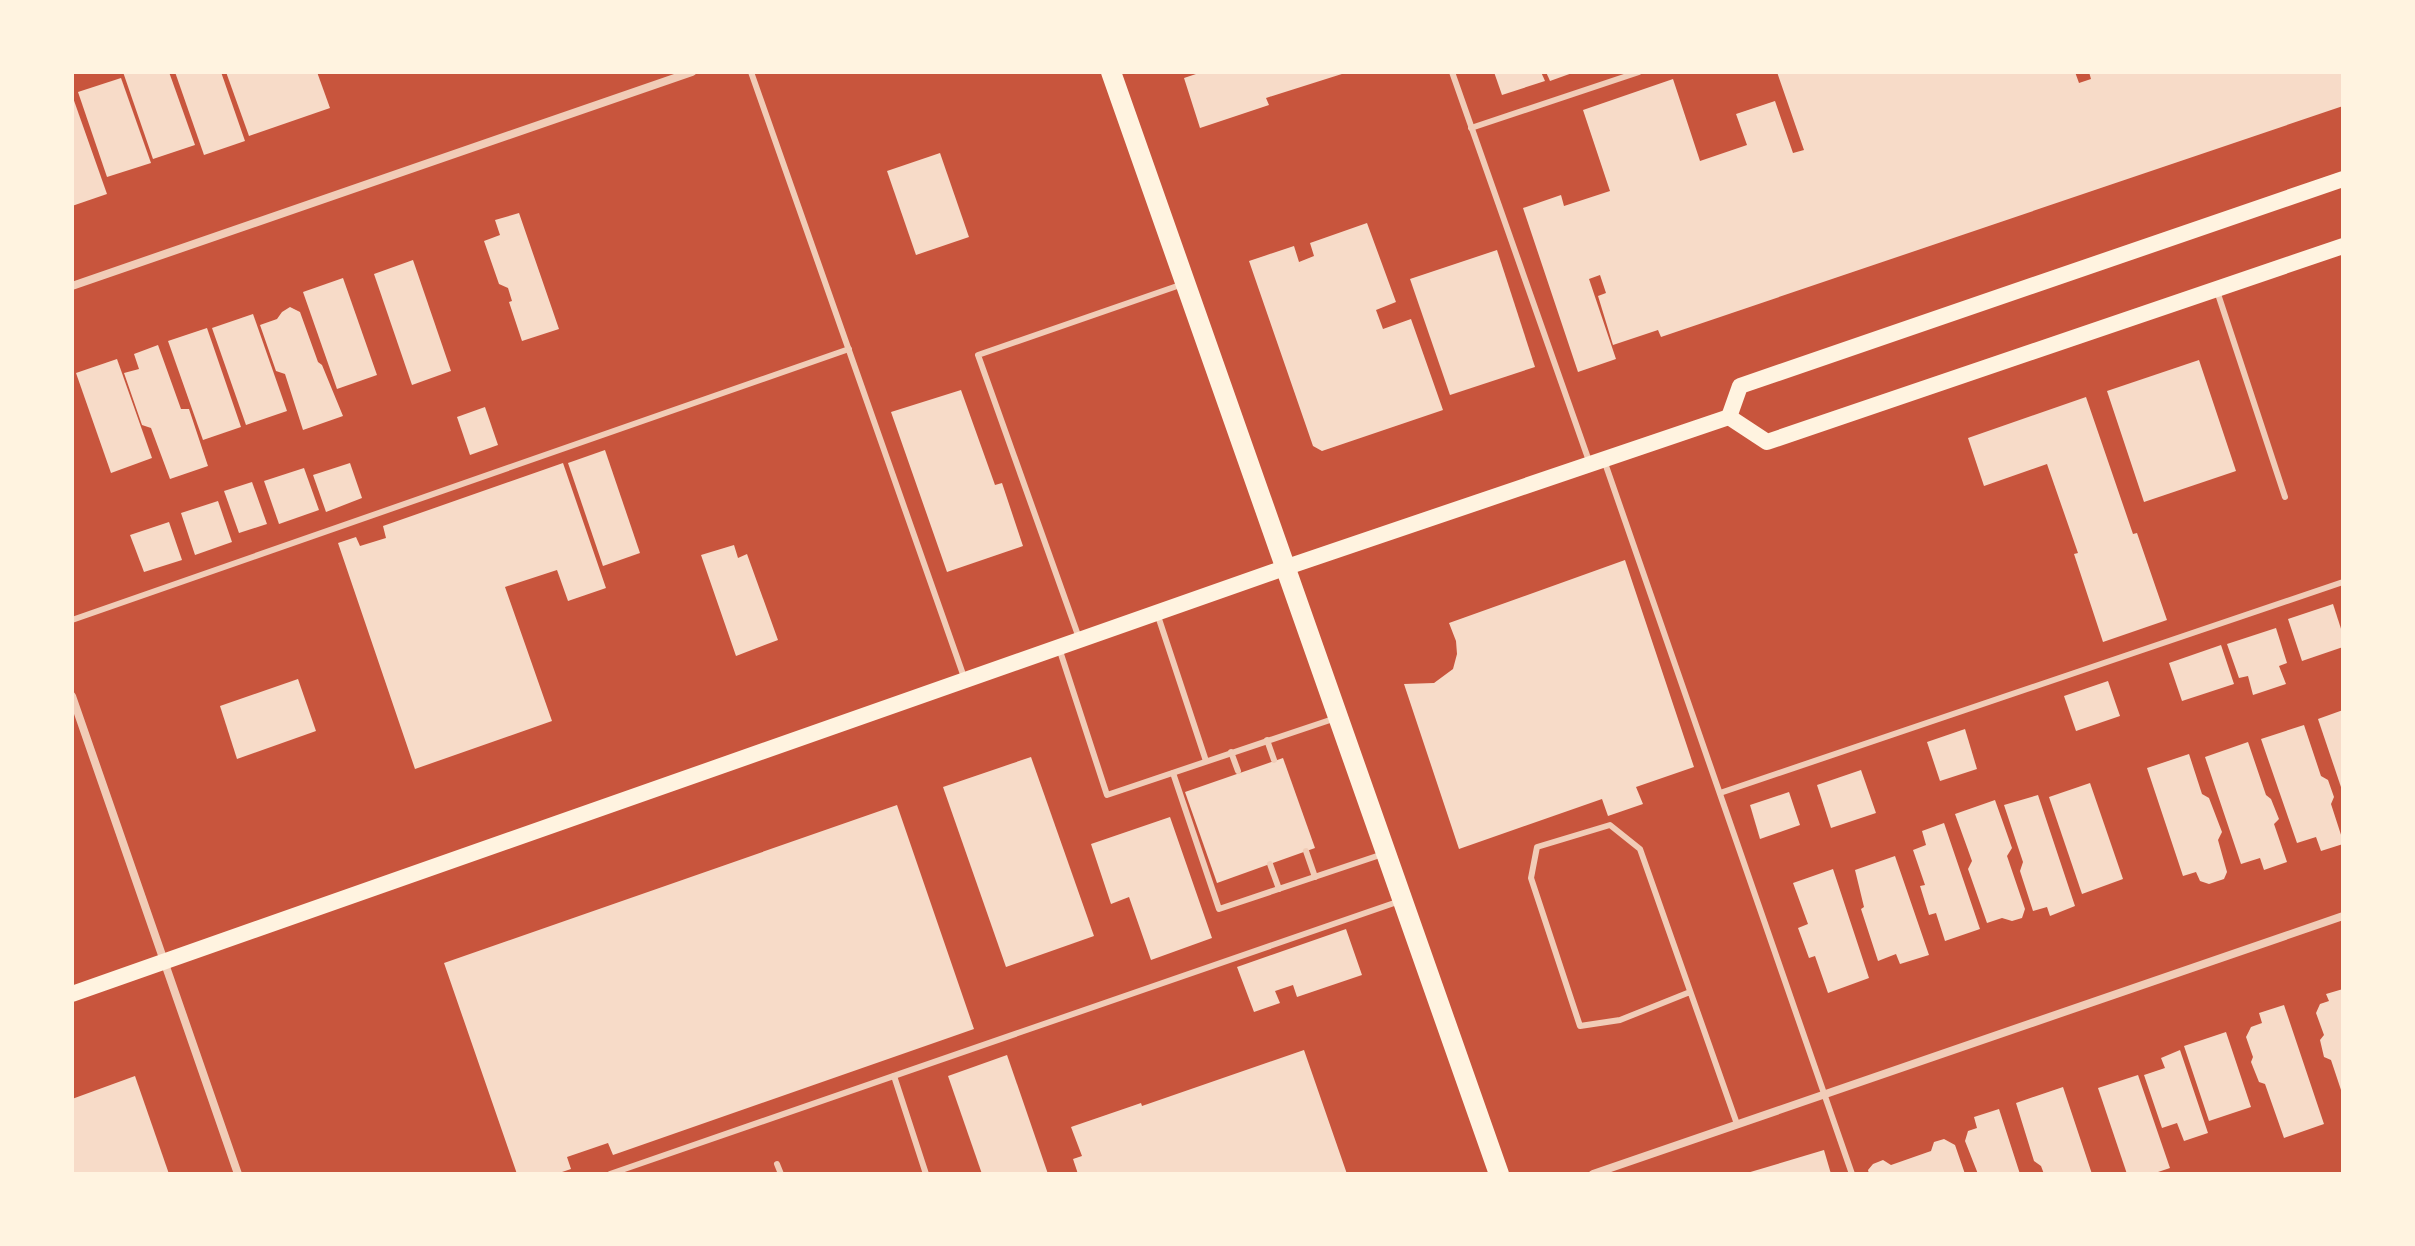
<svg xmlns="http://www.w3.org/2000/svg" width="2415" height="1246" font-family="'Alegreya Sans',sans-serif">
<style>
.building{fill:#f7dbc8}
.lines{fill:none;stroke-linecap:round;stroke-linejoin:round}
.service{stroke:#f1ccb7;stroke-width:6}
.minor{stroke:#f1ccb7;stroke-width:8}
.secondary{stroke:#fff3e0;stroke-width:16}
.primary{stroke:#fff3e0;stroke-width:20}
</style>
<rect width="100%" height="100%" fill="#c8553d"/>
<g class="building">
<path d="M123 72H169L195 145 153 159Z"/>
<path d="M175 72H221L245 141 204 155Z"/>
<path d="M226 72H317L330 108 249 136Z"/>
<path d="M1202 72H1345V73L1266 98 1269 105 1200 128 1184 78Z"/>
<path d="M1494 72H1541L1545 81 1502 95Z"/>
<path d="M1546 72H1575L1550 81Z"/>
<path d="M1777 72H2075L2079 83 2091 79 2089 72H2343V106L1661 337 1658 330 1613 345 1598 296 1606 293 1600 275 1589 279 1616 359 1578 372 1523 208 1561 195 1564 206 1610 191 1583 110 1673 79 1700 161 1747 145 1736 114 1775 101 1793 153 1804 150Z"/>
<path d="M121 78 151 163 107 177 78 92Z"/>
<path d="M72 95 107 194 72 206Z"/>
<path d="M940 153 969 237 916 255 887 171Z"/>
<path d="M519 213 559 329 522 341 509 302 512 301 508 288 499 284 484 241 500 235 495 220Z"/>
<path d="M1367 223 1396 302 1376 310 1383 329 1411 319 1443 410 1322 451 1313 446 1249 261 1294 246 1299 262 1314 256 1310 243Z"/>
<path d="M1497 250 1535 367 1450 395 1410 279Z"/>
<path d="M413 260 451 371 412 385 374 274Z"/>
<path d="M343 278 377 375 337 389 303 292Z"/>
<path d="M290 307 300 312 318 362 322 365 343 416 303 430 285 374 276 371 260 325 277 319 282 312Z"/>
<path d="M253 314 287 411 246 425 212 328Z"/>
<path d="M207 328 241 427 203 440 168 341Z"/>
<path d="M158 345 181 409H189L208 466 170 479 151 428 142 425 124 373 139 369 134 354Z"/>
<path d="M117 359 152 458 111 473 76 373Z"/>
<path d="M2199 360 2236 471 2144 502 2107 391Z"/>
<path d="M961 390 995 485 1002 483 1023 546 947 572 891 412Z"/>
<path d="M2086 397 2133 534 2137 533 2167 620 2103 642 2074 554 2078 553 2047 464 1984 486 1968 438Z"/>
<path d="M485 407 498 445 470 455 457 417Z"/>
<path d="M605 450 640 553 603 566 568 463Z"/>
<path d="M350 463 362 498 326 512 313 475Z"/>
<path d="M563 463 606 588 568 601 557 570 505 587 552 721 415 769 338 543 356 537 360 546 386 538 383 526Z"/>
<path d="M304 468 319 510 279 524 264 481Z"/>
<path d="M252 482 267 524 239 533 224 491Z"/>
<path d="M218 501 232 542 195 555 181 513Z"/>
<path d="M169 522 182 560 144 572 130 535Z"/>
<path d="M734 545 738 558 747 554 778 640 736 656 701 555Z"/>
<path d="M1625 560 1694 767 1636 787 1643 804 1608 816 1602 799 1459 849 1404 684 1434 683 1453 669 1457 654 1456 641 1449 623Z"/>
<path d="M2333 604 2343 635V647L2302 661 2288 619Z"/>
<path d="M2276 628 2287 663 2279 666 2286 684 2253 695 2248 676 2239 678 2227 644Z"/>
<path d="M2221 645 2234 684 2182 701 2169 663Z"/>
<path d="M298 679 316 731 237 759 220 706Z"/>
<path d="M2108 681 2120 716 2076 731 2064 696Z"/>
<path d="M2343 710V790H2342L2318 719Z"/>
<path d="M2304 725 2321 776 2328 780 2334 797 2331 804 2343 841V844L2321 851 2316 837 2297 843 2261 739Z"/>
<path d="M1965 729 1977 769 1940 781 1927 742Z"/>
<path d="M2248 742 2266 795 2271 799 2279 819 2274 824 2287 862 2264 870 2260 858 2241 864 2205 757Z"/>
<path d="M2189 754 2202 794 2209 798 2222 832 2218 840 2227 872 2224 879 2209 884 2200 881 2196 872 2183 876 2147 768Z"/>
<path d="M1031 757 1094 936 1006 967 943 787Z"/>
<path d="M1283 758 1315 848 1217 883 1185 792Z"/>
<path d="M1861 770 1876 813 1831 828 1817 785Z"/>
<path d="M2090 783 2123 879 2082 894 2049 797Z"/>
<path d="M1789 792 1800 825 1760 839 1750 805Z"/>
<path d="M2038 795 2075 906 2050 916 2047 907 2033 911 2020 871 2023 862 2004 805Z"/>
<path d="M1995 800 2012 848 2007 856 2025 909 2022 918 2012 921 2002 918 1987 923 1968 869 1972 861 1955 814Z"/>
<path d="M897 805 974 1029 613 1155 608 1143 567 1157 571 1169 556 1174H517L444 963Z"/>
<path d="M1170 817 1212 938 1151 960 1129 897 1111 904 1091 844Z"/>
<path d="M1944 823 1980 929 1945 941 1936 913 1929 915 1920 886 1925 885 1913 850 1926 845 1922 831Z"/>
<path d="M1895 856 1929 955 1900 964 1896 954 1878 961 1861 909 1864 907 1855 870Z"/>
<path d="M1833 869 1869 978 1828 993 1815 956 1809 958 1798 928 1808 924 1793 883Z"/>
<path d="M1346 929 1362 975 1297 997 1293 985 1275 991 1280 1003 1254 1012 1237 967Z"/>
<path d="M2343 989V1093H2342L2331 1060 2324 1057 2320 1040 2324 1035 2316 1013 2320 1004 2329 1001 2326 994Z"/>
<path d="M2284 1005 2324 1124 2284 1138 2265 1084 2259 1082 2251 1062 2253 1057 2246 1037 2251 1027 2262 1023 2259 1013Z"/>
<path d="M2226 1032 2251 1107 2209 1121 2184 1046Z"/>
<path d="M1304 1050 1347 1174H1078L1073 1159 1082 1156 1071 1127 1141 1103 1142 1106Z"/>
<path d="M2180 1050 2208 1133 2184 1141 2177 1123 2162 1128 2144 1075 2165 1068 2161 1058Z"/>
<path d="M1007 1055 1048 1174H982L948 1076Z"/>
<path d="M2138 1075 2170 1168 2152 1174H2127L2098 1088Z"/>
<path d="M135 1076 169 1174H72V1099Z"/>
<path d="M2063 1087 2092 1174H2044L2041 1166 2034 1161 2016 1103Z"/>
<path d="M1999 1109 2020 1174H1978L1965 1141 1968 1131 1977 1128 1974 1117Z"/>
<path d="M1944 1139 1955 1145 1965 1174H1869L1868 1170 1873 1164 1883 1160 1891 1165 1931 1151 1934 1142Z"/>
<path d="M1824 1150 1831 1174H1747V1173Z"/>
</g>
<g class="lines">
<g class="service">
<path d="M751 72 965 680"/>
<path d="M1452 72 1589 461"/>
<path d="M1471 128 1639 72"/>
<path d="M2217 291 2285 497"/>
<path d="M1605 463 1852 1174"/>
<path d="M1157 613 1206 761"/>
<path d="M72 620 849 349"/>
<path d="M1079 638 978 355 1183 284"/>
<path d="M1059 648 1107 795 1336 718"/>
<path d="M1267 740 1274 760"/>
<path d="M1231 752 1238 771"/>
<path d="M1173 773 1219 909 1383 854"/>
<path d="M1720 793 2343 582"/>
<path d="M1306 851 1315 877"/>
<path d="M1270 864 1279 889"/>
<path d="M1690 992 1620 1020 1580 1026 1531 878 1537 847 1610 825 1640 849 1737 1124"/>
<path d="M894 1076 926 1174"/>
<path d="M777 1164 781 1174"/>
<path d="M610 1174 1400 901"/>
</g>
<g class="minor">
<path d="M72 286 692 72"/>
<path d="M72 696 238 1174"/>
<path d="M1593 1174 2343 916"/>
</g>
<g class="secondary">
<path d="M1729 417 1740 386 2343 179"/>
<path d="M1729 417 1767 442 2343 246"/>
<path d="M72 994 1287 567 1729 417"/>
</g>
<path class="primary" d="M1111 72 1499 1174"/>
</g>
<rect width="2415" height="1246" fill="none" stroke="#fff3e0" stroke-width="148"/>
</svg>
